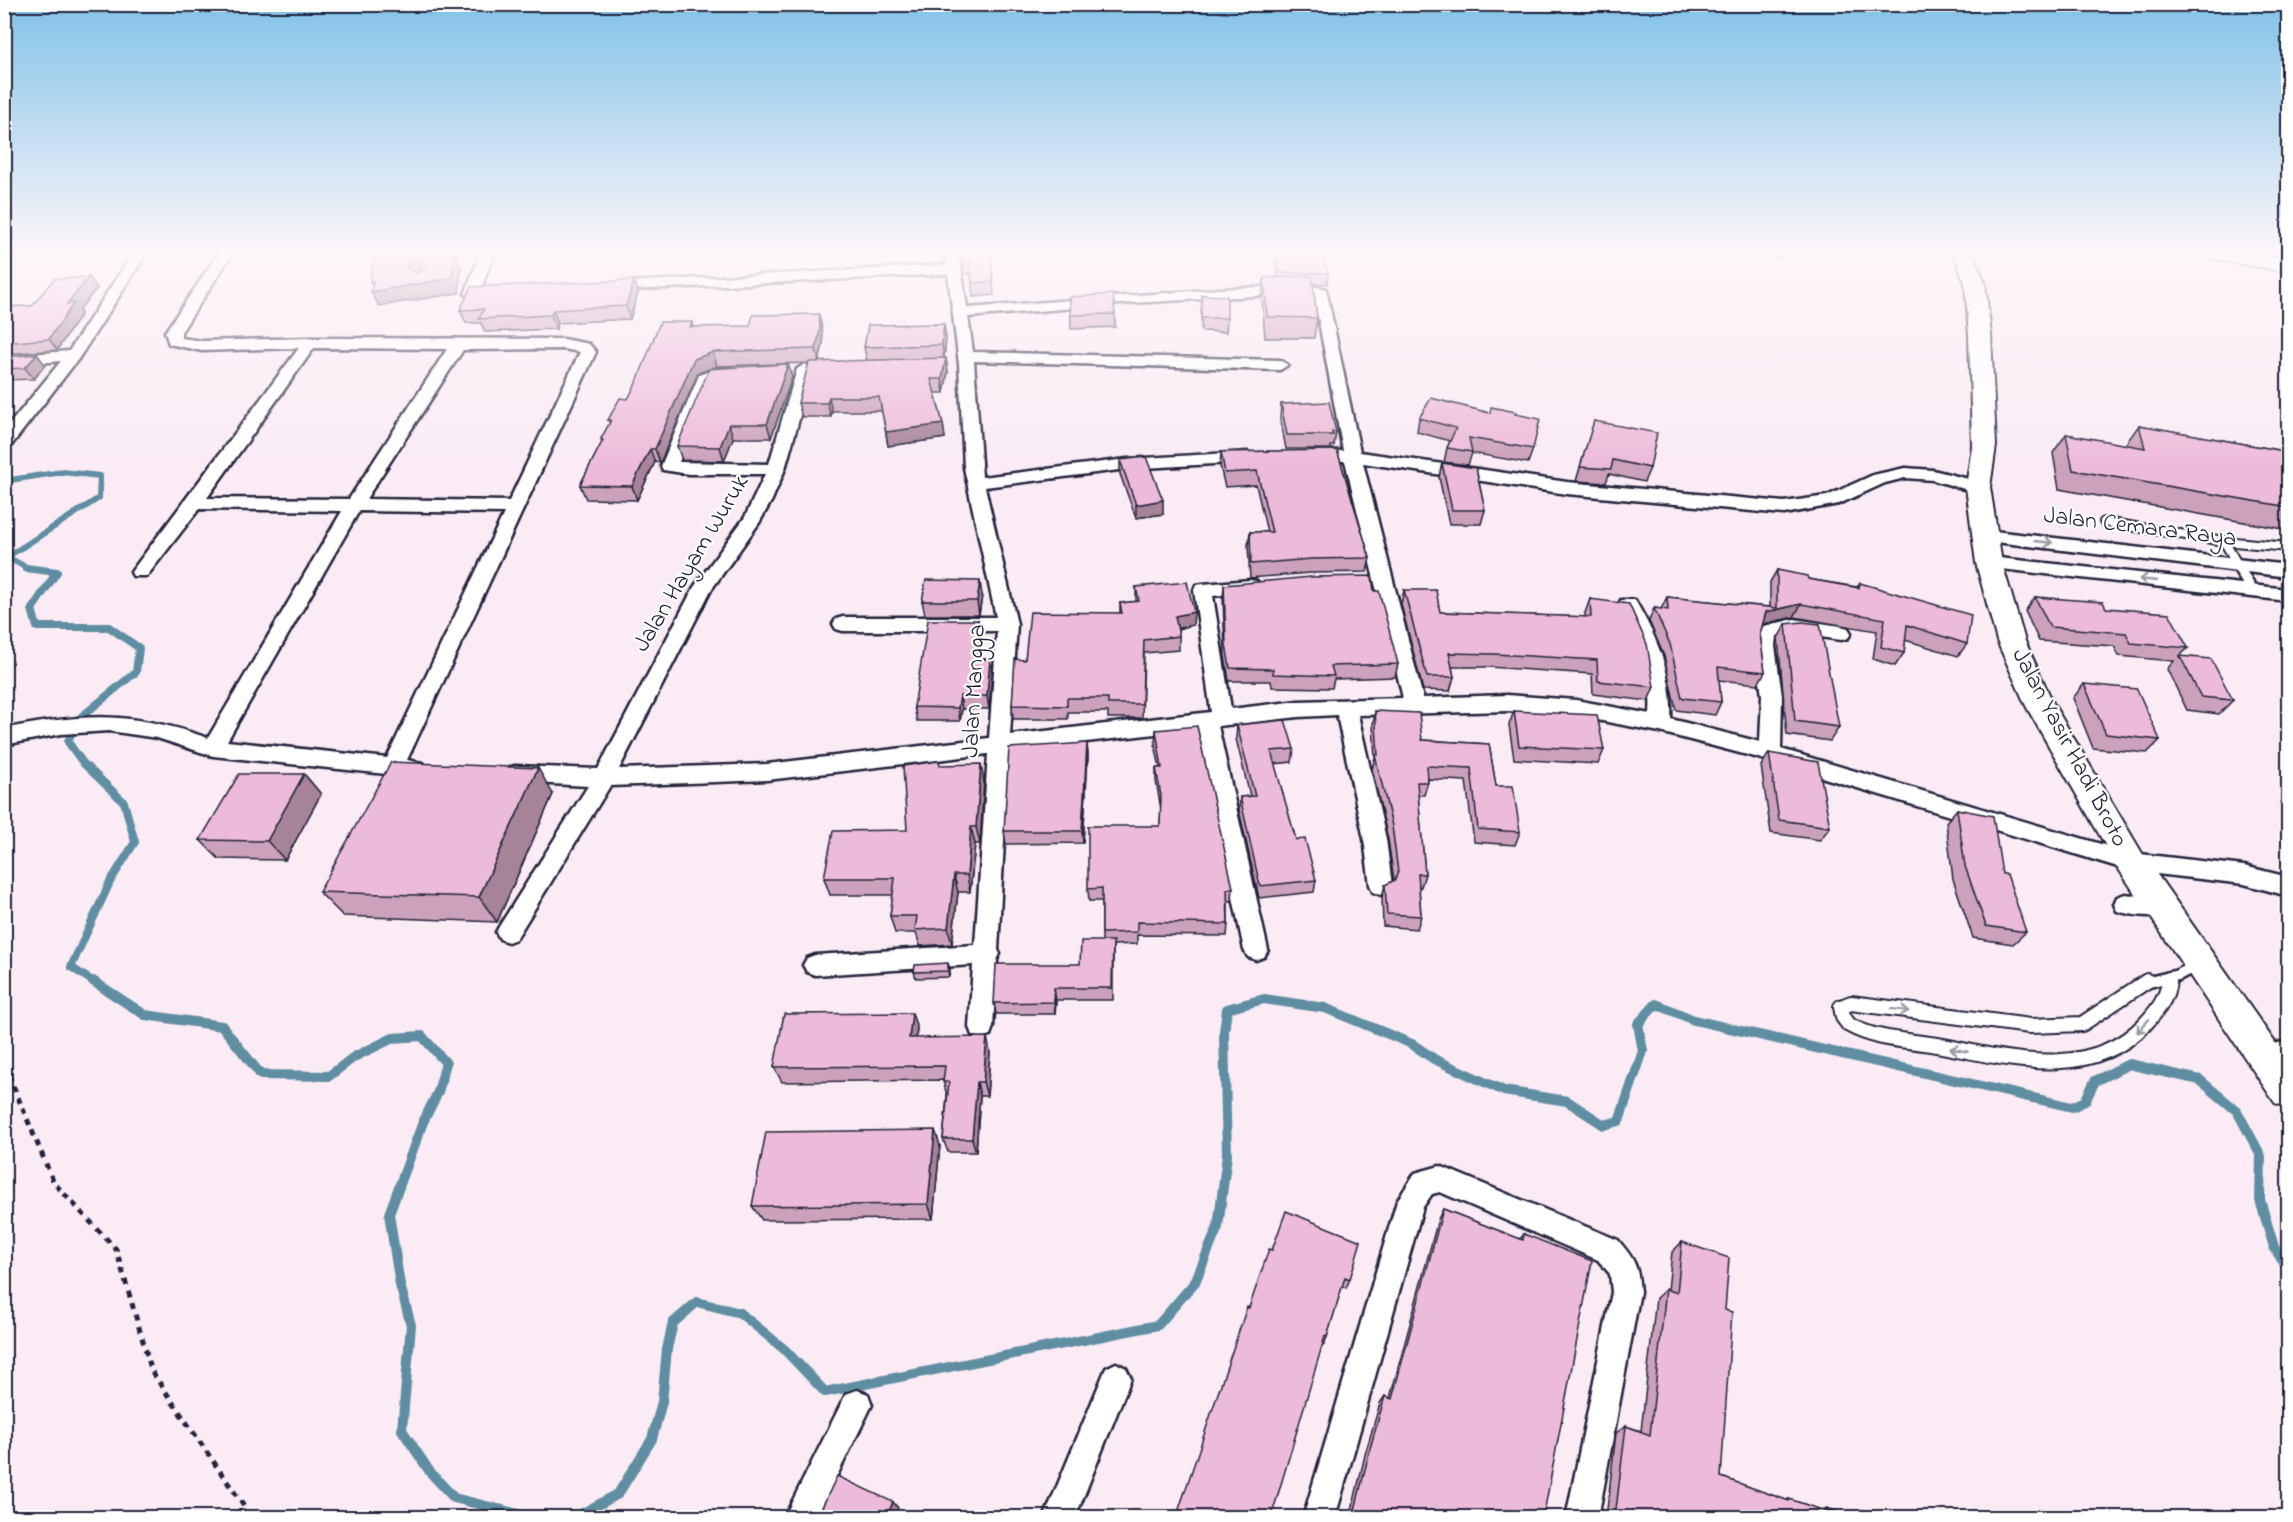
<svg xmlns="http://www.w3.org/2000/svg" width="2293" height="1522" font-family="'Indie Flower',sans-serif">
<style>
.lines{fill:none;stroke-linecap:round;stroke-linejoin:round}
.stream-far2{stroke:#5f8ea2;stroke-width:6}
.stream-far1{stroke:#5f8ea2;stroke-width:8}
.stream{stroke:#5f8ea2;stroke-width:10}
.lane-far2-casing{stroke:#22223b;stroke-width:12}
.lane-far1-casing{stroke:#22223b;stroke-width:15}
.lane-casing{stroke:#22223b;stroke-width:18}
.street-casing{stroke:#22223b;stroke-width:5}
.secondary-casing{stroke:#22223b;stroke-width:4}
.path{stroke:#22223b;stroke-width:5;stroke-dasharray:6 6;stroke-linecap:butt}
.lane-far2{stroke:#fff;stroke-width:8}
.lane-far1{stroke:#fff;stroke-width:10}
.lane{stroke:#fff;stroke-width:14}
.street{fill:#fff;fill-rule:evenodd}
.secondary{fill:#fff;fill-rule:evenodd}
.wall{fill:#cca1bb;stroke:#22223b;stroke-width:1.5}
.shaded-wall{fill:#a68399;stroke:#22223b;stroke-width:1.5}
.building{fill:#edbbda;stroke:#22223b;stroke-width:1.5}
.oneway{stroke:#9c9ca7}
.labels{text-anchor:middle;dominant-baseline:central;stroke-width:4.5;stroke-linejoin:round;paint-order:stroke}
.street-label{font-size:24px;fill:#22223b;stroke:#fff}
</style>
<rect width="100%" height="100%" fill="#faebf4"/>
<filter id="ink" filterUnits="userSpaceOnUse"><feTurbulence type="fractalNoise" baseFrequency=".0167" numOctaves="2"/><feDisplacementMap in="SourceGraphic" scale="12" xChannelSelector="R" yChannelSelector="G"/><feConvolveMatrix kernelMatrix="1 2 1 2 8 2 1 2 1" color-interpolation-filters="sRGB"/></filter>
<g filter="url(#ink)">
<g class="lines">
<path class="stream-far2" d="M4 481 62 472 100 476 99 498 7 557 29 569"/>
<path class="stream-far1" d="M26 568 57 572 32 609 37 627H109L139 648 136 672 75 722 68 742 83 763 124 802 135 842 110 882 71 967 95 983"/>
<g class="stream">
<path d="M93 981 145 1015 222 1026 261 1075 329 1076 354 1057 393 1038 422 1036 446 1063 438 1092 423 1122 389 1214 400 1285 411 1325 402 1430 430 1472 454 1498 534 1518"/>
<path d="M574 1518 618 1494 652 1439 662 1402 667 1349 673 1323 697 1302 740 1313 784 1349 825 1392 1158 1325 1195 1282 1218 1227 1227 1155 1224 1032 1227 1009 1264 999 1325 1008 1412 1044 1434 1059 1504 1091 1567 1101 1604 1125 1619 1121 1643 1051 1638 1024 1656 1004 1694 1020 2072 1107 2085 1101 2095 1081 2129 1064 2200 1080 2237 1111 2261 1156 2260 1200 2274 1247 2288 1270"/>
</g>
<g class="lane-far2-casing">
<g id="lane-far2">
<path d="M2104 522 2224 541 2240 569"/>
<path d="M2224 541 2288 547"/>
</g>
</g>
<g class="lane-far1-casing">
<g id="lane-far1">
<path d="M2239 568 2252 591"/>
<path d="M2145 983 2178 975 2199 964"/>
<path d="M2169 983V977"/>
</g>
</g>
<g class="lane-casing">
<path id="lane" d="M2147 981 2082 1024 2030 1026 1851 1003 1841 1007 1843 1017 1849 1025C1876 1040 1907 1040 1937 1045 2007 1058 2089 1083 2145 1024 2157 1011 2167 999 2169 981"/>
</g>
<g class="street-casing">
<g id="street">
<path d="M133 253H147L79 358 10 447 4 448V431L61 361 4 366V356L69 351Z"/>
<path d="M219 253H233L181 332V338L202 341 310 338 563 339 589 344 596 352 407 760 422 763 426 769 422 775 415 777 213 756 157 738 109 731 61 734 4 745V729C83 713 132 711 208 738L342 511 199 509 147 576H133L131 572 299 348 202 351 169 344 165 332ZM314 348 447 349 349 499 207 498ZM563 349 580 352 509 501 366 499 463 350ZM359 511 504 513 387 758 227 741Z"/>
<path d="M480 253H494L481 289 498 290 500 293 498 296 472 298 465 294Z"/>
<path d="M945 253H959L967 308 1219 289 1306 285 1326 289 1360 452 1567 482 1784 502 1827 496 1873 475 1905 468 1933 470 1984 483 1987 487 1984 491 1978 493 1933 480 1905 478 1885 483 1839 504 1784 514 1567 494 1363 463 1423 698 1507 695 1576 700 1650 714C1653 674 1638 639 1619 605L1621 600H1635C1657 638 1673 674 1671 719L1760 742 1762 696 1755 646 1760 627 1794 619 1841 626 1848 628 1851 633 1848 638 1841 640 1794 633 1776 636 1775 646 1782 696 1781 749 2131 853 2244 866 2288 877V896L2244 884 2131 871 1755 757 1660 732 1576 716 1507 711 1358 715 1386 839 1392 885 1389 892 1381 895 1373 892 1370 885 1364 839 1337 715 1298 717 1218 726 1268 950 1264 957 1256 960 1248 957 1244 950 1198 729 1009 751 998 950 1000 954 997 960 993 1027 990 1035 981 1038 972 1035 969 1027 973 965 815 975 807 972 803 965 807 958 815 955 975 945 988 754 767 780 610 786 516 939 508 942 500 939 496 932 500 925 588 786 515 782 508 780 504 774 508 768 515 766 598 769 694 587 745 517 765 474H689L663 470 661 466 699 375 717 368H732L740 373 738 376 712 381 679 462 769 464 797 369 805 364 813 369 785 469 772 500 759 523 711 590 619 769 767 764 989 738 997 631H843L836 629 833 624 836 619 843 617H996L964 468 959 364 948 274 608 291 601 287 608 283 947 265ZM1306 293 1314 295 1343 451 1312 450 1304 455 1312 460 1345 461 1403 698 1298 701 1231 709 1213 596 1257 591 1259 586 1257 581 1250 580 1203 584 1196 585 1194 590 1211 712 1010 735 1017 624 985 487 1127 469 1248 462 1256 457 1248 452 1127 459 982 477 974 361 1280 370 1288 365 1280 360 973 352 968 317 1132 303Z"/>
<path d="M1985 530 2288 565V577L1979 540 1976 536 1979 532Z"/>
<path d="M1989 557 2288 589V601L1983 567 1980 563 1983 559Z"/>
<path d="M2125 894 2170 899 2173 906 2170 913C2155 918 2132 916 2117 911L2114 904 2117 897Z"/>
<path d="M2288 1041V1064L2263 1068 2254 1064 2250 1056 2254 1048Z"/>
<path d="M1440 1166 1618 1240C1635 1260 1638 1266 1640 1292L1598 1518H1566L1612 1292 1610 1274 1598 1260 1440 1192 1432 1194 1423 1207 1335 1518H1303L1397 1201 1415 1173Z"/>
<path d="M1116 1363 1126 1368 1131 1378 1075 1518H1044L1106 1368Z"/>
<path d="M857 1390 868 1394 872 1405 816 1518H784L846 1394Z"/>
</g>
</g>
<g class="secondary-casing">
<g id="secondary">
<path d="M1953 253H1973L1985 283 1991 335 1996 446 1990 487 2002 563 2025 641 2054 705 2142 853 2288 1061V1108L2275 1103 2120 871 2026 706 1997 641 1976 563 1966 487 1972 446 1969 335 1965 283Z"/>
<path d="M2203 253H2246L2288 260V272L2213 259 2206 257Z"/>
</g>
</g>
<path class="path" d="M4 1064 54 1183 116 1249 152 1372 252 1518"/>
<use href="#lane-far2" class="lane-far2"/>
<use href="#lane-far1" class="lane-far1"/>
<use href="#lane" class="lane"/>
<use href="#street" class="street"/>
<use href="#secondary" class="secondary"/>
</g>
<g class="wall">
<path d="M991 253 994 295 973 297 971 274H964L963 261Z"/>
<path d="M1324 253H1359V254L1325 255Z"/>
<path d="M1739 253H1783L1781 258Z"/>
<path d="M1276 254 1328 273 1327 284H1313L1317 318 1314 338H1265L1262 298 1264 278 1278 277 1275 265Z"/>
<path d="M89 277 97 288 79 310 81 314 57 350 4 354V307L32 306Z"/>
<path d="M634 280 638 293 630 319 558 323 556 329 485 332 481 323H466L460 310Z"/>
<path d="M1202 295 1227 318 1226 332 1201 331Z"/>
<path d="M1070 297 1115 314V327L1071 329Z"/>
<path d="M692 322 693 327 822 328 823 344 819 362 867 361 864 347 946 338 944 358H946L948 372 944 393H935L943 424 945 438 888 446 882 411H832L831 417H802L798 403 809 363 717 366 698 373 660 463 655 462 637 500 586 499 580 485 602 442 601 439 610 423 608 420 628 399Z"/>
<path d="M37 354 45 365 34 379 4 380V357Z"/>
<path d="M788 364 792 377 771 438H733L724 461 682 460 677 446Z"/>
<path d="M1281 404 1336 432 1334 446H1331V449H1286L1280 418Z"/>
<path d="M1490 413 1515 414 1533 449 1528 463 1472 453 1468 465 1444 462 1447 448 1450 441 1417 432 1419 418Z"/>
<path d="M1594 421 1650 468 1644 482 1609 474 1606 483 1576 481Z"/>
<path d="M2139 425 2289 452V530L2059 489 2053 453 2066 434 2125 445Z"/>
<path d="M1337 450 1370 558 1367 572 1309 573 1250 578 1248 546 1250 532H1267L1256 485 1225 487 1220 466 1221 452Z"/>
<path d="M1120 460 1163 514 1136 518 1120 474Z"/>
<path d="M1442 463 1485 510 1481 524H1449L1439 477Z"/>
<path d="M1777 570 1808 579 1857 587 1860 583 1967 644 1958 656 1905 640 1904 653 1895 666 1873 659 1877 631 1794 617 1763 624 1760 634 1765 672 1758 684 1719 680 1721 702 1715 715 1676 710 1664 656 1649 621 1654 608 1661 609 1667 597 1770 607V582Z"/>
<path d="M1224 585 1374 591 1398 664 1395 677 1334 679 1332 688 1272 687 1271 681H1229L1225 656 1223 597Z"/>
<path d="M1136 587 1193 625 1178 629 1179 636V650L1144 653 1142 718H1108V712H1068V719H1013L1012 705 1025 660 1120 613V603L1136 602Z"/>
<path d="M1404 590 1440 612 1585 617V613L1590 599 1654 687 1648 701 1593 694 1592 674 1489 667H1452L1454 677 1450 691 1423 690 1401 604Z"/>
<path d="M982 595 979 615H925L922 601Z"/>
<path d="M2035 597 2106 608 2188 648 2180 656 2233 700 2219 714 2187 710 2167 669 2174 661 2119 656 2114 646 2039 641 2025 611Z"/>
<path d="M978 620 982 647 980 659H990L992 673 989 709H962L960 721H917L914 707Z"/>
<path d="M1786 624 1839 727 1830 741 1787 735 1778 638Z"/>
<path d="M2084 684 2160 740 2147 753 2093 748 2073 698Z"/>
<path d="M1375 711 1422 740 1489 744 1496 786 1520 832 1515 845 1474 842 1466 781 1428 779V782L1424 795H1418L1425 874 1421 887 1419 886 1421 916 1417 929 1383 926 1382 897 1385 885 1394 881 1388 839 1372 769 1375 758 1373 725Z"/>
<path d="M1514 711 1604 750 1598 764 1514 759 1509 725Z"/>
<path d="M1237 725 1294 749 1292 762 1274 764 1296 840 1316 880 1314 892 1259 898 1239 810 1240 797 1250 796 1236 739Z"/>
<path d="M1156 730 1233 888 1232 901H1228V924L1227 936 1137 935V944L1113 945V1000H1056L1055 1014H996L994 1003 1080 964 1102 941V901H1089L1088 889 1160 826 1161 809 1156 781V768H1160L1155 744Z"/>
<path d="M1087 743 1088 756 1083 843 1006 844 1004 831Z"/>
<path d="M1769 753 1830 827 1820 840 1771 833 1761 766Z"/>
<path d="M940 765 984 782 980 844H975L970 892H958L952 944 920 946 916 933H895L890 916 893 895H830L824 878 907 830Z"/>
<path d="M304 774 321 794 285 860 219 859 200 840Z"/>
<path d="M553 794 497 922 343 916 319 892Z"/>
<path d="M1957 809 2002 874 2026 932 2013 944 1973 938 1953 879 1946 822Z"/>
<path d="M950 969 949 977 916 978 914 972Z"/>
<path d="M917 1028 916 1038 990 1052 987 1096H980L976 1152H948L943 1139 947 1096 943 1080 782 1082 774 1067Z"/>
<path d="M940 1145 933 1219 762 1220 752 1206Z"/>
<path d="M1443 1209 1520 1239 1524 1234 1543 1518H1350L1366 1451 1380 1403 1385 1396 1390 1398 1438 1219Z"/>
<path d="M1682 1242 1725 1310 1721 1477 1786 1500 1789 1499 1822 1510 1827 1508 1848 1516 1863 1510 1885 1518H1606L1616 1433 1626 1426 1641 1431 1656 1298 1666 1289 1668 1290 1672 1252Z"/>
<path d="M1272 1250 1350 1279 1346 1288 1342 1286 1327 1337 1324 1345 1249 1308Z"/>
</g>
<g class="shaded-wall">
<path d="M413 253H426L414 283 407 268Z"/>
<path d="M455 253 461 267 459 293 379 306 371 292 375 291 370 281 452 278Z"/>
<path d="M89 277 97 288 79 310 81 314 57 350 49 339 67 304Z"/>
<path d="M634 280 638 293 630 319 626 306Z"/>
<path d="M553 310 558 323 556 329 551 315Z"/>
<path d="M819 314 822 328 823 344 819 362 816 349Z"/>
<path d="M944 324 946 338 944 358 942 345Z"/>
<path d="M713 352 717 366 698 373 660 463 655 449 694 359Z"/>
<path d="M37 354 45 365 34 379 25 368Z"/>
<path d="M946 358 948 372 944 393 942 379Z"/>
<path d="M788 364 792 377 771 438 767 424Z"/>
<path d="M829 397 832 411 831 417 827 403Z"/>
<path d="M729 424 733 438 724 461 720 447Z"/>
<path d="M943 424 945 438 888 446 886 432Z"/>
<path d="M650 449 655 462 637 500 632 486Z"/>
<path d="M1163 500V514L1136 518V505Z"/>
<path d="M980 581 982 595 979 615 977 601Z"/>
<path d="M1801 604 1794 617 1759 625 1766 612Z"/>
<path d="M1194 612 1193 625 1175 629V616Z"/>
<path d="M978 620 982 647 978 673 976 659V633Z"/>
<path d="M990 659 992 673 989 709 987 696Z"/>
<path d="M960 696 962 709 960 721 958 708Z"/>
<path d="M1087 743 1088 756 1083 843 1082 831Z"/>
<path d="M981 764 984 782 980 844 976 827Z"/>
<path d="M538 768 553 794 497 922 479 897Z"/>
<path d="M304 774 321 794 285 860 267 841Z"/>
<path d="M971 827 975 844 970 892 967 875Z"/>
<path d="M954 875 958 892 952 944 948 928Z"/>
<path d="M948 963 950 969 949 977 948 971Z"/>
<path d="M1054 988 1056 1000 1055 1014 1054 1002Z"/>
<path d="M912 1013 917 1028 914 1053 909 1038Z"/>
<path d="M987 1037 990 1052 987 1096 983 1082Z"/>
<path d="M977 1082 980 1096 976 1152 972 1139Z"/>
<path d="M935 1130 940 1145 933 1219 928 1204Z"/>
<path d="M893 1502 898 1508 894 1518H886Z"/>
</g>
<g class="building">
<path d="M375 253H413L407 268 417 273 425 268 430 256 455 253 452 278 371 292 373 281H370Z"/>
<path d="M962 253H991L993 282 972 283 970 260 963 261Z"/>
<path d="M1309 253H1322L1328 273H1280L1276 254Z"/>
<path d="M1312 276 1317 318 1267 317 1264 278Z"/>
<path d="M89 277 67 304 74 303 49 339 4 343V307L32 306 54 279Z"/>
<path d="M634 280 626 306 553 310 551 315 479 319 484 309 460 310 471 287Z"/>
<path d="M1113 294 1115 314 1071 315 1070 297Z"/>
<path d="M1202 295 1227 296V318H1201Z"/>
<path d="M819 314 820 330 816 349 713 352 694 359 655 449H650L632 486 580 485 603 440 601 439 611 420H608L620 398 628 399 638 379 660 322H692L690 327 750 326 753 315Z"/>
<path d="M944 324 942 345 864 347 868 325Z"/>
<path d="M37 354 25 368 4 369V357Z"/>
<path d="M946 358 942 379H931L943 424 886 432 879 397H829L827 403H798L809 362Z"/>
<path d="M788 364 767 424H729L720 447 677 446 709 369Z"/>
<path d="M1431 398 1490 413 1491 407 1516 412 1515 414 1540 419 1533 449 1469 438 1472 452 1447 448 1456 428 1419 418Z"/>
<path d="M1329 402 1336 432H1332L1333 435H1287L1281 404Z"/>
<path d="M1594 421 1657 433 1650 468 1613 460 1611 469 1580 467Z"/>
<path d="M2139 425 2289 452V507L2073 470 2066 434 2145 448Z"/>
<path d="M1337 450 1370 558 1311 559 1251 564 1250 532H1272L1257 471 1225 473 1221 452Z"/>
<path d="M1146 457 1163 500 1136 505 1120 460Z"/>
<path d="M1442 463 1476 468 1485 510H1452Z"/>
<path d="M1777 570 1807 576 1808 579 1859 588 1860 583 1971 615 1967 644 1907 625 1904 653 1881 647 1885 619 1801 604 1766 612 1760 634 1765 672 1718 667 1721 702 1682 698 1670 644 1654 608 1668 610 1667 597 1777 608Z"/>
<path d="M1372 576 1374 591H1379L1398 664 1331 666 1334 676 1273 674V669L1230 668 1226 644 1224 585 1311 577Z"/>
<path d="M926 580 980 581 977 601H922Z"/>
<path d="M1187 582 1194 612 1175 616 1179 636 1144 640 1142 704H1108V698H1067V706L1012 705 1015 659 1025 660 1030 612 1122 613 1120 603 1139 601 1136 587Z"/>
<path d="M1404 590H1436L1440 612 1591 617 1590 599 1629 604 1647 644 1654 687 1598 681 1597 660 1494 654 1449 653 1454 677H1427Z"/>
<path d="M2035 597 2103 602 2106 608 2169 613 2188 648 2131 643 2126 633 2050 627Z"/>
<path d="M928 620H978L976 633H980L976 659H990L987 696H960L958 708 914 707Z"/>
<path d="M1802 622 1820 624 1839 727 1795 721 1786 624Z"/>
<path d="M2180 656 2211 659 2233 700 2201 697Z"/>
<path d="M2084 684 2137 689 2160 740 2106 734Z"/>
<path d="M1375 711 1419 713 1422 740 1489 744 1496 786H1513L1520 832 1478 829 1471 768 1427 766 1428 782H1417L1425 874H1418L1421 916 1387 914 1385 885 1395 880 1398 872 1392 826 1375 755H1378Z"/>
<path d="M1514 711 1597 715 1604 750 1519 746Z"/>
<path d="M1285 720 1294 749 1271 751 1296 840 1305 839 1316 880 1260 886 1240 797 1255 796 1237 725Z"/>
<path d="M1197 726 1233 888 1227 889 1228 924 1137 922V932L1102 933V888L1088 889V826H1160L1161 796 1156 768H1162L1156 730Z"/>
<path d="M1087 743 1082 831H1004L1009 748Z"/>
<path d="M1769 753 1818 762 1830 827 1779 820Z"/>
<path d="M939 761 940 765 981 764 976 827H971L967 875H954L948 928 915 930 917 916H890L895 878H824L833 831 907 830 903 766Z"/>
<path d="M391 762 538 768 479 897 319 892Z"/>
<path d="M239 774H304L267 841 200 840Z"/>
<path d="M1957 809 1993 816 2002 874H2007L2026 932 1986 926 1965 866Z"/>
<path d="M1081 941H1113L1112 988H1054V1002L994 1003 996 964H1080Z"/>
<path d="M948 963V971L914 972 915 965Z"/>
<path d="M912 1013 909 1038 987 1037 983 1082H977L972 1139H943L949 1082H943L945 1066 774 1067 784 1014Z"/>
<path d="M935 1130 928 1204 752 1206 766 1132Z"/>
<path d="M1443 1209 1523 1240 1524 1234 1592 1261 1543 1518H1353L1371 1445 1385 1396 1392 1399Z"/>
<path d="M1286 1211 1361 1241 1350 1279 1345 1277 1327 1337 1325 1336 1271 1518H1176L1247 1307 1249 1308 1269 1249 1272 1250Z"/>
<path d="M1682 1242 1729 1258 1725 1310 1732 1312 1721 1477 1789 1501V1499L1827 1512V1508L1853 1518H1615L1626 1426 1650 1435 1666 1289 1677 1293Z"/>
<path d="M837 1476 893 1502 886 1518H817Z"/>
<path d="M1863 1510 1885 1518H1863Z"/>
</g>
<defs><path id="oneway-shaft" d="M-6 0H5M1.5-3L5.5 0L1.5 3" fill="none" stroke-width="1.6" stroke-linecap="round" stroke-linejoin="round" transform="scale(1.5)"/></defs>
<g class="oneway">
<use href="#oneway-shaft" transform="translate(2044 542) rotate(6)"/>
<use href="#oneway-shaft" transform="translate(2148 580) rotate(-174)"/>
<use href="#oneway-shaft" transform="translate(1900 1010) rotate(7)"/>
<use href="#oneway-shaft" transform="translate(2143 1026) rotate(131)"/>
<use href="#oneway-shaft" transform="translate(1959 1050) rotate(-170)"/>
</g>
</g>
<linearGradient id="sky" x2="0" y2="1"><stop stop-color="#81c2e8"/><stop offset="0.54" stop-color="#fdf6fa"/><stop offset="1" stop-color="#fdf6fa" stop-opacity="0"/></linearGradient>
<rect width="2293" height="466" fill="url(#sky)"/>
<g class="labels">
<g class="street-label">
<text transform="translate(2140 528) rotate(7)">Jalan Cemara Raya</text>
<text transform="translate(692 564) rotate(-59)">Jalan Hayam Wuruk</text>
<text transform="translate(975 691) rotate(-87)">Jalan Mangga</text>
<text transform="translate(2069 748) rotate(62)">Jalan Yasir Hadi Broto</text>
</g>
</g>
<rect width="2293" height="1522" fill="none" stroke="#fff" stroke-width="24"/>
<rect x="12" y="12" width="2269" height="1498" fill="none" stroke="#22223b" stroke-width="2" filter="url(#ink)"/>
</svg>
